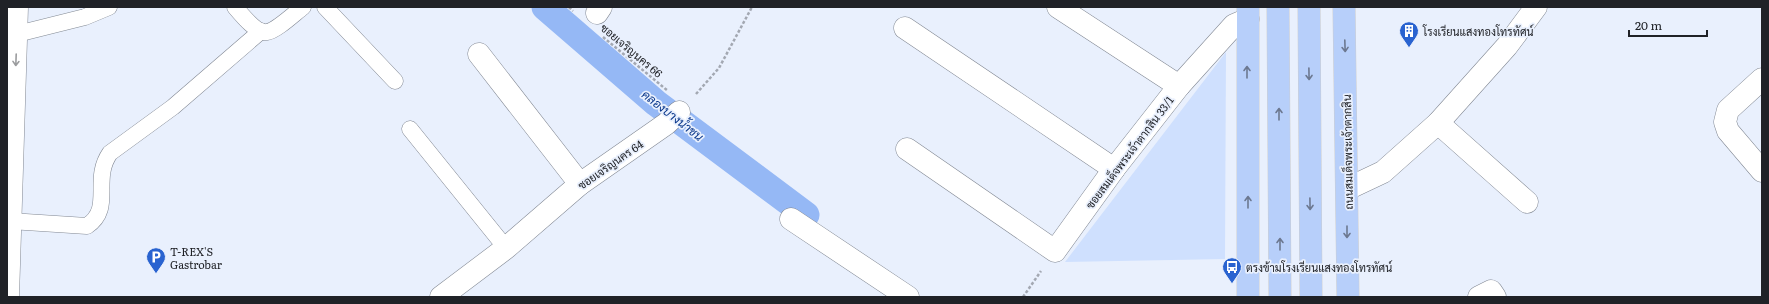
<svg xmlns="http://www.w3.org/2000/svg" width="1769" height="304" font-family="Literata,Sarabun,serif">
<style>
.green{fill:#cfe0fe}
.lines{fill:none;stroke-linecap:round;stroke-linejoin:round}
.canal{stroke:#95b8f5;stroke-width:27}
.lane-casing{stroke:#828893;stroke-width:17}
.street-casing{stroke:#828893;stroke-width:23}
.secondary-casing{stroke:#828893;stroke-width:23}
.primary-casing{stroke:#cececf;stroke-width:23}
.path{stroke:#a3a8b2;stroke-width:2.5;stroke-dasharray:3 2;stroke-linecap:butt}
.lane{stroke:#fff;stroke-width:16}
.street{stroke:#fff;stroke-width:22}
.secondary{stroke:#fff;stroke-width:22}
.primary{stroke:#b7cffa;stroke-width:22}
.oneway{stroke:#6c7890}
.oneway2{stroke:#9b9c9e}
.labels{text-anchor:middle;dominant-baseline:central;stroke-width:3.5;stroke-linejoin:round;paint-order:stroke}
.poi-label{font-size:11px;fill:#202227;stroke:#e9f0fd;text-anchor:start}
.street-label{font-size:11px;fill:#202227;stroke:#e9f0fd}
.water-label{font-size:12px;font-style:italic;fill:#063489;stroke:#e9f0fd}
</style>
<rect width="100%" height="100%" fill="#e9f0fd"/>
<path class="green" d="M1226 52 1225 259 1065 262Z"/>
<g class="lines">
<path class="canal" d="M545 7 656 103 806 215"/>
<g class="lane-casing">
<g id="lane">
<path d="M235 7C241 14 257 34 267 32 276 31 295 13 303 7"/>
<path d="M325 7 395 81"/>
<path d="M17 34 85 17 109 7"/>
<path d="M410 129 506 248"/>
<path d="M10 221 87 226C114 208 91 180 110 153L173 107 261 31"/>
</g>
</g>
<g class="street-casing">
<g id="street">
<path d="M1058 7 1179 86"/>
<path d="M597 13 601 7"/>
<path d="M905 28 1114 169"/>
<path d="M479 54 580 184"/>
<path d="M1762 79 1728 110 1725 122 1728 131 1762 171"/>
<path d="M1438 123 1527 202"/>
<path d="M907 149 1055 251 1114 169 1179 86 1234 25 1248 19"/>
<path d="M1347 189 1383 172 1438 123 1507 46 1536 7"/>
<path d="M791 219 908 297"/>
<path d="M441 297 506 248 580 184 666 124 679 112"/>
<path d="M1479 297 1491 291 1495 297"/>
</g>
</g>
<g class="secondary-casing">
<path id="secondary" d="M8 297 17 7"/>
</g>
<g class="primary-casing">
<g id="primary">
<path d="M1248 7V297"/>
<path d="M1278 7 1280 297"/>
<path d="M1309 7 1311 297"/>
<path d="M1344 7 1348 297"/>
</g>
</g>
<g class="path">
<path d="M569 7 573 11"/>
<path d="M603 37 668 91"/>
<path d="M696 94 719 68 752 7"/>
<path d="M1023 297 1041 271"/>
</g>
<use href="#lane" class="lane"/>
<use href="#street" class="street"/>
<use href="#secondary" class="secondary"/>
<use href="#primary" class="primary"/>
</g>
<defs><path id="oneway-shaft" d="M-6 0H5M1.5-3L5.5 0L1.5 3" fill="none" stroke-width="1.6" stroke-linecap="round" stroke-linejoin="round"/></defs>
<g class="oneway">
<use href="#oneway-shaft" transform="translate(1345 46) rotate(88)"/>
<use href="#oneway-shaft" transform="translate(1247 72) rotate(-90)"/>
<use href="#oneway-shaft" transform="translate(1309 74) rotate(89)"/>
<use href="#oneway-shaft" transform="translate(1279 114) rotate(-90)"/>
<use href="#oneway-shaft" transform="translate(1248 202) rotate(-90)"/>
<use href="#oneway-shaft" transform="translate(1310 204) rotate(89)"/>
<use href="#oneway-shaft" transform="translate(1347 232) rotate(90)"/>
<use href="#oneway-shaft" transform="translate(1280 244) rotate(-90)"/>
</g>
<use class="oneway2" href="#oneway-shaft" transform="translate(16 60) rotate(92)"/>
<defs>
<g id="building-pin" transform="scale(1)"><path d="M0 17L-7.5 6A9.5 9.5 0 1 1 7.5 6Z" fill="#2963d0" stroke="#e9f0fd"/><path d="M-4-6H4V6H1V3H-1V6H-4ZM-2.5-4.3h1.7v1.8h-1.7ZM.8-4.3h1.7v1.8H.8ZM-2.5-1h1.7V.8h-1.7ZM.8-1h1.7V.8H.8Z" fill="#fff"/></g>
<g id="parking-pin" transform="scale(1)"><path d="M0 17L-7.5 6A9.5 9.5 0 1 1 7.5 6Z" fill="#2963d0" stroke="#e9f0fd"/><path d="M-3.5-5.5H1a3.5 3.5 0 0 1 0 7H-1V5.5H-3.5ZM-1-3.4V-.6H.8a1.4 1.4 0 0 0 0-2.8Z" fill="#fff"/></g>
<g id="bus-pin" transform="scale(1)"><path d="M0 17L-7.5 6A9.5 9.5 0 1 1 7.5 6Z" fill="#2963d0" stroke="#e9f0fd"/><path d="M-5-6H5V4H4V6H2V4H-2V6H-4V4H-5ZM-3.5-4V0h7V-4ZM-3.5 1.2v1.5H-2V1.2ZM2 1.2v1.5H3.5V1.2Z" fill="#fff"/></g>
</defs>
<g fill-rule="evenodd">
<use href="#building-pin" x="1409" y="31"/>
<use href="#parking-pin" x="156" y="257"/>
<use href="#bus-pin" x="1232" y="267"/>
</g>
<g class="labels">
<g class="poi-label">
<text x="1423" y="31">โรงเรียนแสงทองโทรทัศน์</text>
<text x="170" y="251">T-REX'S<tspan x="170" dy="13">Gastrobar</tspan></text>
<text x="1246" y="267">ตรงข้ามโรงเรียนแสงทองโทรทัศน์</text>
</g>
<g class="street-label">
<text transform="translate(632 50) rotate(40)">ซอยเจริญนคร 66</text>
<text transform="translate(1129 152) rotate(-53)">ซอยสมเด็จพระเจ้าตากสิน 33/1</text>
<text transform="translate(1347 152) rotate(-91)">ถนนสมเด็จพระเจ้าตากสิน</text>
<text transform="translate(610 164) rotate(-35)">ซอยเจริญนคร 64</text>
</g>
<g class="water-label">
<text transform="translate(673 115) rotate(38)">คลองบางน้ำชน</text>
</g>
</g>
<rect width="1769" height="304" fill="none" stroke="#202227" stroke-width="16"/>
<path d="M1629 30v6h78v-6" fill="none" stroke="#202227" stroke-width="2"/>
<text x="1635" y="30" font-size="12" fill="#202227" stroke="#e9f0fd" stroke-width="3" paint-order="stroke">20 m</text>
</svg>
